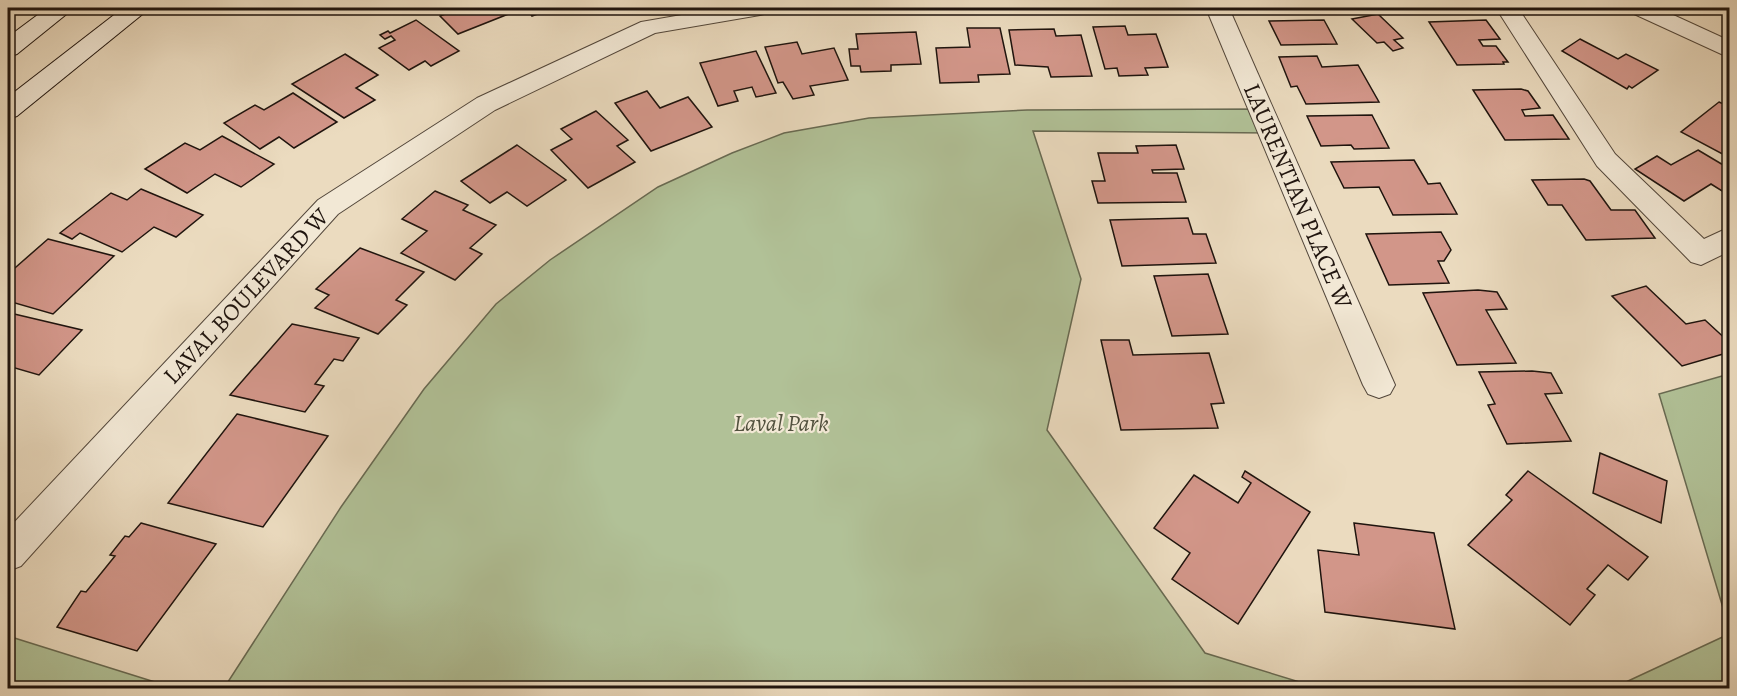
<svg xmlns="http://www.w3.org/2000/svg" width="1737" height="696" font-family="Alegreya,serif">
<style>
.green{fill:#b1c197;stroke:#686a52;stroke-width:1.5}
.building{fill:#d29689;stroke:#1f140e;stroke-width:1.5}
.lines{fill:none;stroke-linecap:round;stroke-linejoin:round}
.street-casing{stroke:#52463a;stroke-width:2}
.secondary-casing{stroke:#1f140e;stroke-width:2}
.street{fill:#f2e8d5;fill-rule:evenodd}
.secondary{fill:#f2e8d5;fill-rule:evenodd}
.labels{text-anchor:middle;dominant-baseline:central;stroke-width:4.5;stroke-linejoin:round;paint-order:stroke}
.street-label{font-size:24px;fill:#1f140e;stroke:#f2e8d5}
.park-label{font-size:24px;font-style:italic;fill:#52513e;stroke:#f2e8d5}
</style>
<rect width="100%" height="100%" fill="#ebdbbf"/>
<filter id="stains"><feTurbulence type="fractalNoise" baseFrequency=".00333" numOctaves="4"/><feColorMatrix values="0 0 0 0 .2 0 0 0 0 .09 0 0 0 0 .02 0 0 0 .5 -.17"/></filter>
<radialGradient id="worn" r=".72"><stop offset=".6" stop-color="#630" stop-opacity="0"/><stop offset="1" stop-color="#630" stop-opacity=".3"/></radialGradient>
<g class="green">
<path d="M1261 109 1271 133 1033 131 1081 279 1047 430 1205 653 1319 688H224L341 507 424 389 496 304 550 260 658 187 732 153 784 133 869 118 1027 110Z"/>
<path d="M1729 374H1730L1729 628 1659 394Z"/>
<path d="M1729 634V688H1613Z"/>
<path d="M8 636 174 688H8Z"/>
</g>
<g class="building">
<path d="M461 8H505L511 13 458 34 440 16Z"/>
<path d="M526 8H573L558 13 554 8 532 16Z"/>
<path d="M1378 14 1403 38 1394 40 1403 48 1393 51 1384 42 1377 43 1352 19Z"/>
<path d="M416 20 459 51 431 66 425 61 409 70 379 48 395 40 391 36 385 39 380 35 388 31 390 33Z"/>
<path d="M1324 20 1337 44 1281 45 1269 21Z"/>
<path d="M1486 20 1500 39 1479 40 1483 46H1496L1508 62H1503L1504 64 1457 65 1429 22Z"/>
<path d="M1125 26 1128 35 1156 34 1168 67 1145 68 1148 75 1119 76 1117 68 1105 69 1093 27Z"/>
<path d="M967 28H1000L1010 74 978 75 979 82 940 83 936 48 970 47Z"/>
<path d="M1054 29 1056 36 1081 35 1092 76 1051 77 1048 67 1015 65 1009 30Z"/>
<path d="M916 32 921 64 891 65V71L861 72 860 66H851L849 49H858L856 34Z"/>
<path d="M1580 39 1618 59 1626 54 1658 70 1632 88 1629 86 1627 89 1562 51Z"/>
<path d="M797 42 802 54 834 48 848 80 810 86 814 95 793 99 783 82 778 83 765 47Z"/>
<path d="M756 51 776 93 756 97 752 87 734 91 738 101 718 106 700 63Z"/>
<path d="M345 54 378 75 356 88 375 100 344 118 292 84Z"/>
<path d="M1317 56 1322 67 1358 65 1379 102 1306 104 1297 86 1291 87 1279 57Z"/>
<path d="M1521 89 1528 91 1540 108 1522 110 1525 116 1553 115 1569 139 1505 140 1473 90Z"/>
<path d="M647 91 660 108 688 97 712 127 651 151 615 103Z"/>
<path d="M293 93 337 122 294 148 279 137 260 149 224 123 255 105 264 110Z"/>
<path d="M1719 102 1730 107V158L1681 132Z"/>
<path d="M596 111 628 140 617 146 635 162 588 188 551 150 572 139 561 129Z"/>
<path d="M1372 115 1389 148 1354 149 1351 145 1321 146 1307 116Z"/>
<path d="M222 136 274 164 241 187 215 174 187 193 145 169 185 143 200 150Z"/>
<path d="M517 145 566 180 527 206 507 192 490 203 461 181Z"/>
<path d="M1176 145 1184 169 1152 170 1153 173H1177L1186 202 1098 203 1092 181H1105L1098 153H1138L1136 146Z"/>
<path d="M1698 150 1730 169V196L1711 184 1684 201 1635 169 1657 156 1671 165Z"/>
<path d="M1414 160 1428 184 1440 183 1457 214 1393 215 1379 187 1344 188 1331 162Z"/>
<path d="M1584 179 1590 181 1611 210H1635L1655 238 1586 240 1562 205H1548L1532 180Z"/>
<path d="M141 189 203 215 176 237 154 227 122 252 80 233 72 239 60 233 111 193 127 200Z"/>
<path d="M435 191 468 205 463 210 496 225 470 248 482 254 455 280 401 253 427 231 402 219Z"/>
<path d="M1188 218 1193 234H1206L1216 263 1122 266 1110 220Z"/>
<path d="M1441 232 1451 250 1444 261H1438L1449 283 1389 285 1366 234Z"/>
<path d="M48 239 114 256 53 314 8 301V274Z"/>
<path d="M360 248 424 272 396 300 407 305 378 334 315 308 329 295 316 289Z"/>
<path d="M1208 274 1228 334 1172 336 1154 276Z"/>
<path d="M1646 286 1686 324 1705 320 1730 343V346H1726L1730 352 1682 366 1612 296Z"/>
<path d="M1478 290 1497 292 1507 309 1486 310 1516 363 1457 365 1423 293Z"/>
<path d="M10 313 82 330 39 375 8 366V316Z"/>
<path d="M292 324 359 338 343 361 334 359 315 384 324 386 305 412 230 395Z"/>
<path d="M1101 340H1129L1133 355 1209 353 1224 403 1211 404 1218 428 1121 430Z"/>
<path d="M1532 371 1551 373 1562 393 1545 394 1571 441 1507 444 1488 405 1495 404 1479 372Z"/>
<path d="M237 414 328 436 263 527 168 503Z"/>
<path d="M1600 453 1667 481 1661 523 1593 493Z"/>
<path d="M1245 471 1310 512 1238 624 1172 579 1190 553 1154 528 1194 475 1238 503 1251 483 1242 477Z"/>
<path d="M1528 471 1648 557 1628 580 1608 565 1587 589 1595 595 1570 625 1468 545 1512 500 1506 495Z"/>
<path d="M141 523 216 544 137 651 57 627 81 591 86 592 115 556 110 555 125 536 129 537Z"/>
<path d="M1354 523 1434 533 1455 629 1325 612 1318 550 1359 555Z"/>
</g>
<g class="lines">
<g class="street-casing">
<g id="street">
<path d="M722 8H772L768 13 760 15 655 33 495 110 338 214 21 566 8 571V529L318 200 477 98 641 22Z"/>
<path d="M1206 8H1229L1395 385 1390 394 1379 398 1368 394 1363 385Z"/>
<path d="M1496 8H1518L1615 154 1704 239 1730 227V251L1701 265 1691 262 1597 166Z"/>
<path d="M1629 8H1658L1730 41V58L1632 13Z"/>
</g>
</g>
<g class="secondary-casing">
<g id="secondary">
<path d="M47 8H74L17 54 8 57V37Z"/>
<path d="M123 8H150L17 116 8 119V97Z"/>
</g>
</g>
<use href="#street" class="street"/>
<use href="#secondary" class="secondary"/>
</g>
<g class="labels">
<g class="street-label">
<text transform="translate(1298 196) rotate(67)">LAURENTIAN PLACE W</text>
<text transform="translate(246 296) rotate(-47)">LAVAL BOULEVARD W</text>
</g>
<g class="park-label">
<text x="781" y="423">Laval Park</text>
</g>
</g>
<rect width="1737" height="696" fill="none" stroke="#ebdbbf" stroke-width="30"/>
<rect x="9" y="9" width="1719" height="678" fill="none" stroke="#1f140e" stroke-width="3"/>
<rect x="15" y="15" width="1707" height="666" fill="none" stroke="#1f140e" stroke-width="1.5"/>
<rect width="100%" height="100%" filter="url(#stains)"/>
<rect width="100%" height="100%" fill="url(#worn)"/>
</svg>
